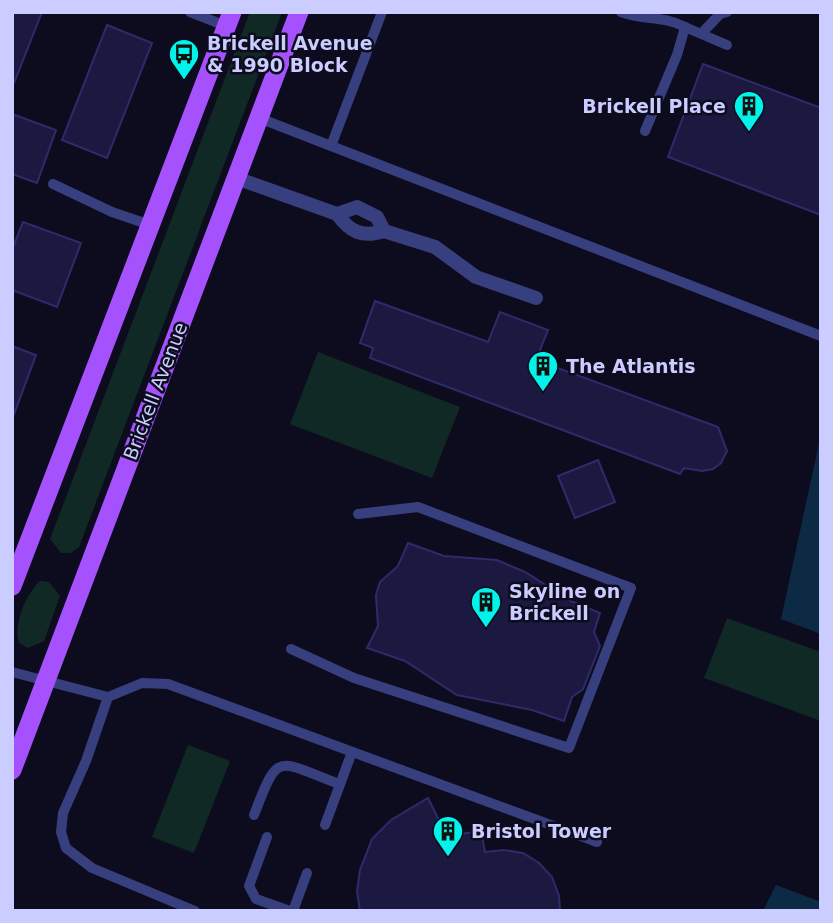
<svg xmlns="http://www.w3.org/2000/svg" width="833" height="923" font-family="'DejaVu Sans',sans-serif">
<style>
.grass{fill:#102924}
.water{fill:#0c2a43}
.building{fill:#1b1940;stroke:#2e2b6c;stroke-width:2}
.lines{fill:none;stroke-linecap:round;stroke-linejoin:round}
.service{stroke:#383f7e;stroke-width:10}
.minor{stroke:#383f7e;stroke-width:14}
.primary{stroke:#a552fe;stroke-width:19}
.labels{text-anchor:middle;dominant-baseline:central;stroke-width:5;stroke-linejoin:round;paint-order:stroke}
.poi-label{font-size:19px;font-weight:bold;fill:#cbccff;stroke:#0d0c1f;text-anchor:start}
.street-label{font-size:19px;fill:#cbccff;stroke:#0d0c1f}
</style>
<rect width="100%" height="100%" fill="#0d0c1f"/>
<g class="grass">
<path d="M250 12H282L79 547 71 553H61L50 539Z"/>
<path d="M318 352 460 407 432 478 290 424Z"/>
<path d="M40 581 49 582 60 596 44 641 28 648 19 643C13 625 25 595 40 581Z"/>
<path d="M727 618 821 652V721L704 678Z"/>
<path d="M188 745 230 761 194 853 152 837Z"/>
</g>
<g class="water">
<path d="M821 434V634L781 619Z"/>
<path d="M776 885 821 902V911H763Z"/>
</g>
<g class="building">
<path d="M12 12H42L14 83H12Z"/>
<path d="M107 25 152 43 107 158 62 140Z"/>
<path d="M703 64 821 108V215L668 157Z"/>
<path d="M12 114 56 130 37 183 12 174Z"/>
<path d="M23 222 81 243 57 307 12 290V250Z"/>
<path d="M375 301 488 342 500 312 548 330 536 360 718 427 727 451 721 463 713 469 702 471 684 468 680 474 370 358 373 348 360 343Z"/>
<path d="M12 346 36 355 14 414 12 413Z"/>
<path d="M598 460 615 502 575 518 558 476Z"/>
<path d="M408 543 444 556 497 560 525 572 571 601 600 613 594 632 600 646 583 689 572 697 564 721 532 710 457 695 405 661 367 648 378 626 376 595 380 582 398 566Z"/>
<path d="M428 798 447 836 481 831 485 852 504 850 523 853 539 863 552 877 559 896 560 911H360L357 891 360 870 372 839 391 820Z"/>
</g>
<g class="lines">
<g class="service">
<path d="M190 12 226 26"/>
<path d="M621 12C646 21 661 15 685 27L677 55 645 131"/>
<path d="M685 27 727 45"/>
<path d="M702 33 720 14 727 12"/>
<path d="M259 118 821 336"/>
<path d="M331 146 382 12"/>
<path d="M53 184 112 212 150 225"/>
<path d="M291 649 354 678 569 748 631 588 418 507 358 514"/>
<path d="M12 672 108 697 142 683 168 684 597 842"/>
<path d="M108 697 86 761 63 813 61 832 66 848 92 868 195 911"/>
<path d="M254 815C279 749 277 761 339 784"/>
<path d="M325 825 352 752"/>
<path d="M267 837 249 886 256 899 290 911"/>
<path d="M293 911 307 873"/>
</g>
<g class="minor">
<path d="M236 178 337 214C350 232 362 238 384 231L377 217 357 207 337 214"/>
<path d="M384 231 435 247 476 277 536 298"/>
</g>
<g class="primary">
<path d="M12 586 232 12"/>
<path d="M12 770 299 12"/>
</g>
</g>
<defs>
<g id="bus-pin" transform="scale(1.575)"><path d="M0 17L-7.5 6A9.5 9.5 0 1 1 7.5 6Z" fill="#01f4ea" stroke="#0d0c1f"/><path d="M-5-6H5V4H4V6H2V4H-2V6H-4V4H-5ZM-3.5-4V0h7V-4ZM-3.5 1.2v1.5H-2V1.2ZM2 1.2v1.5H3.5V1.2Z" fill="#111"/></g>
<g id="building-pin" transform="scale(1.575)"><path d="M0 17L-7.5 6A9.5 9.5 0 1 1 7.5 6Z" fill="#01f4ea" stroke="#0d0c1f"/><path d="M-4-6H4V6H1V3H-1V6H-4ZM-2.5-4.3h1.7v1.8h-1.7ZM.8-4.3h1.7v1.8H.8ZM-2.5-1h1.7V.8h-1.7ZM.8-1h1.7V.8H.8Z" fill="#111"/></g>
</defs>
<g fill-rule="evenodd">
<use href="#bus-pin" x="184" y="54"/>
<use href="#building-pin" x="749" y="106"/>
<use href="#building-pin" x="543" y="366"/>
<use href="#building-pin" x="486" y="602"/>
<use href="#building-pin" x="448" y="831"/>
</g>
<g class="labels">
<g class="poi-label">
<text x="207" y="43">Brickell Avenue<tspan x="207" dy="22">&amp; 1990 Block</tspan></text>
<text x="726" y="106" text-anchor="end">Brickell Place</text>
<text x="566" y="366">The Atlantis</text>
<text x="509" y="591">Skyline on<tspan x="509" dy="22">Brickell</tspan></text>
<text x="471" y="831">Bristol Tower</text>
</g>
<g class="street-label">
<text transform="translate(155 391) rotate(-69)">Brickell Avenue</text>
</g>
</g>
<rect width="833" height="923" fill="none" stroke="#cbccff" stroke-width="28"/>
</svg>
